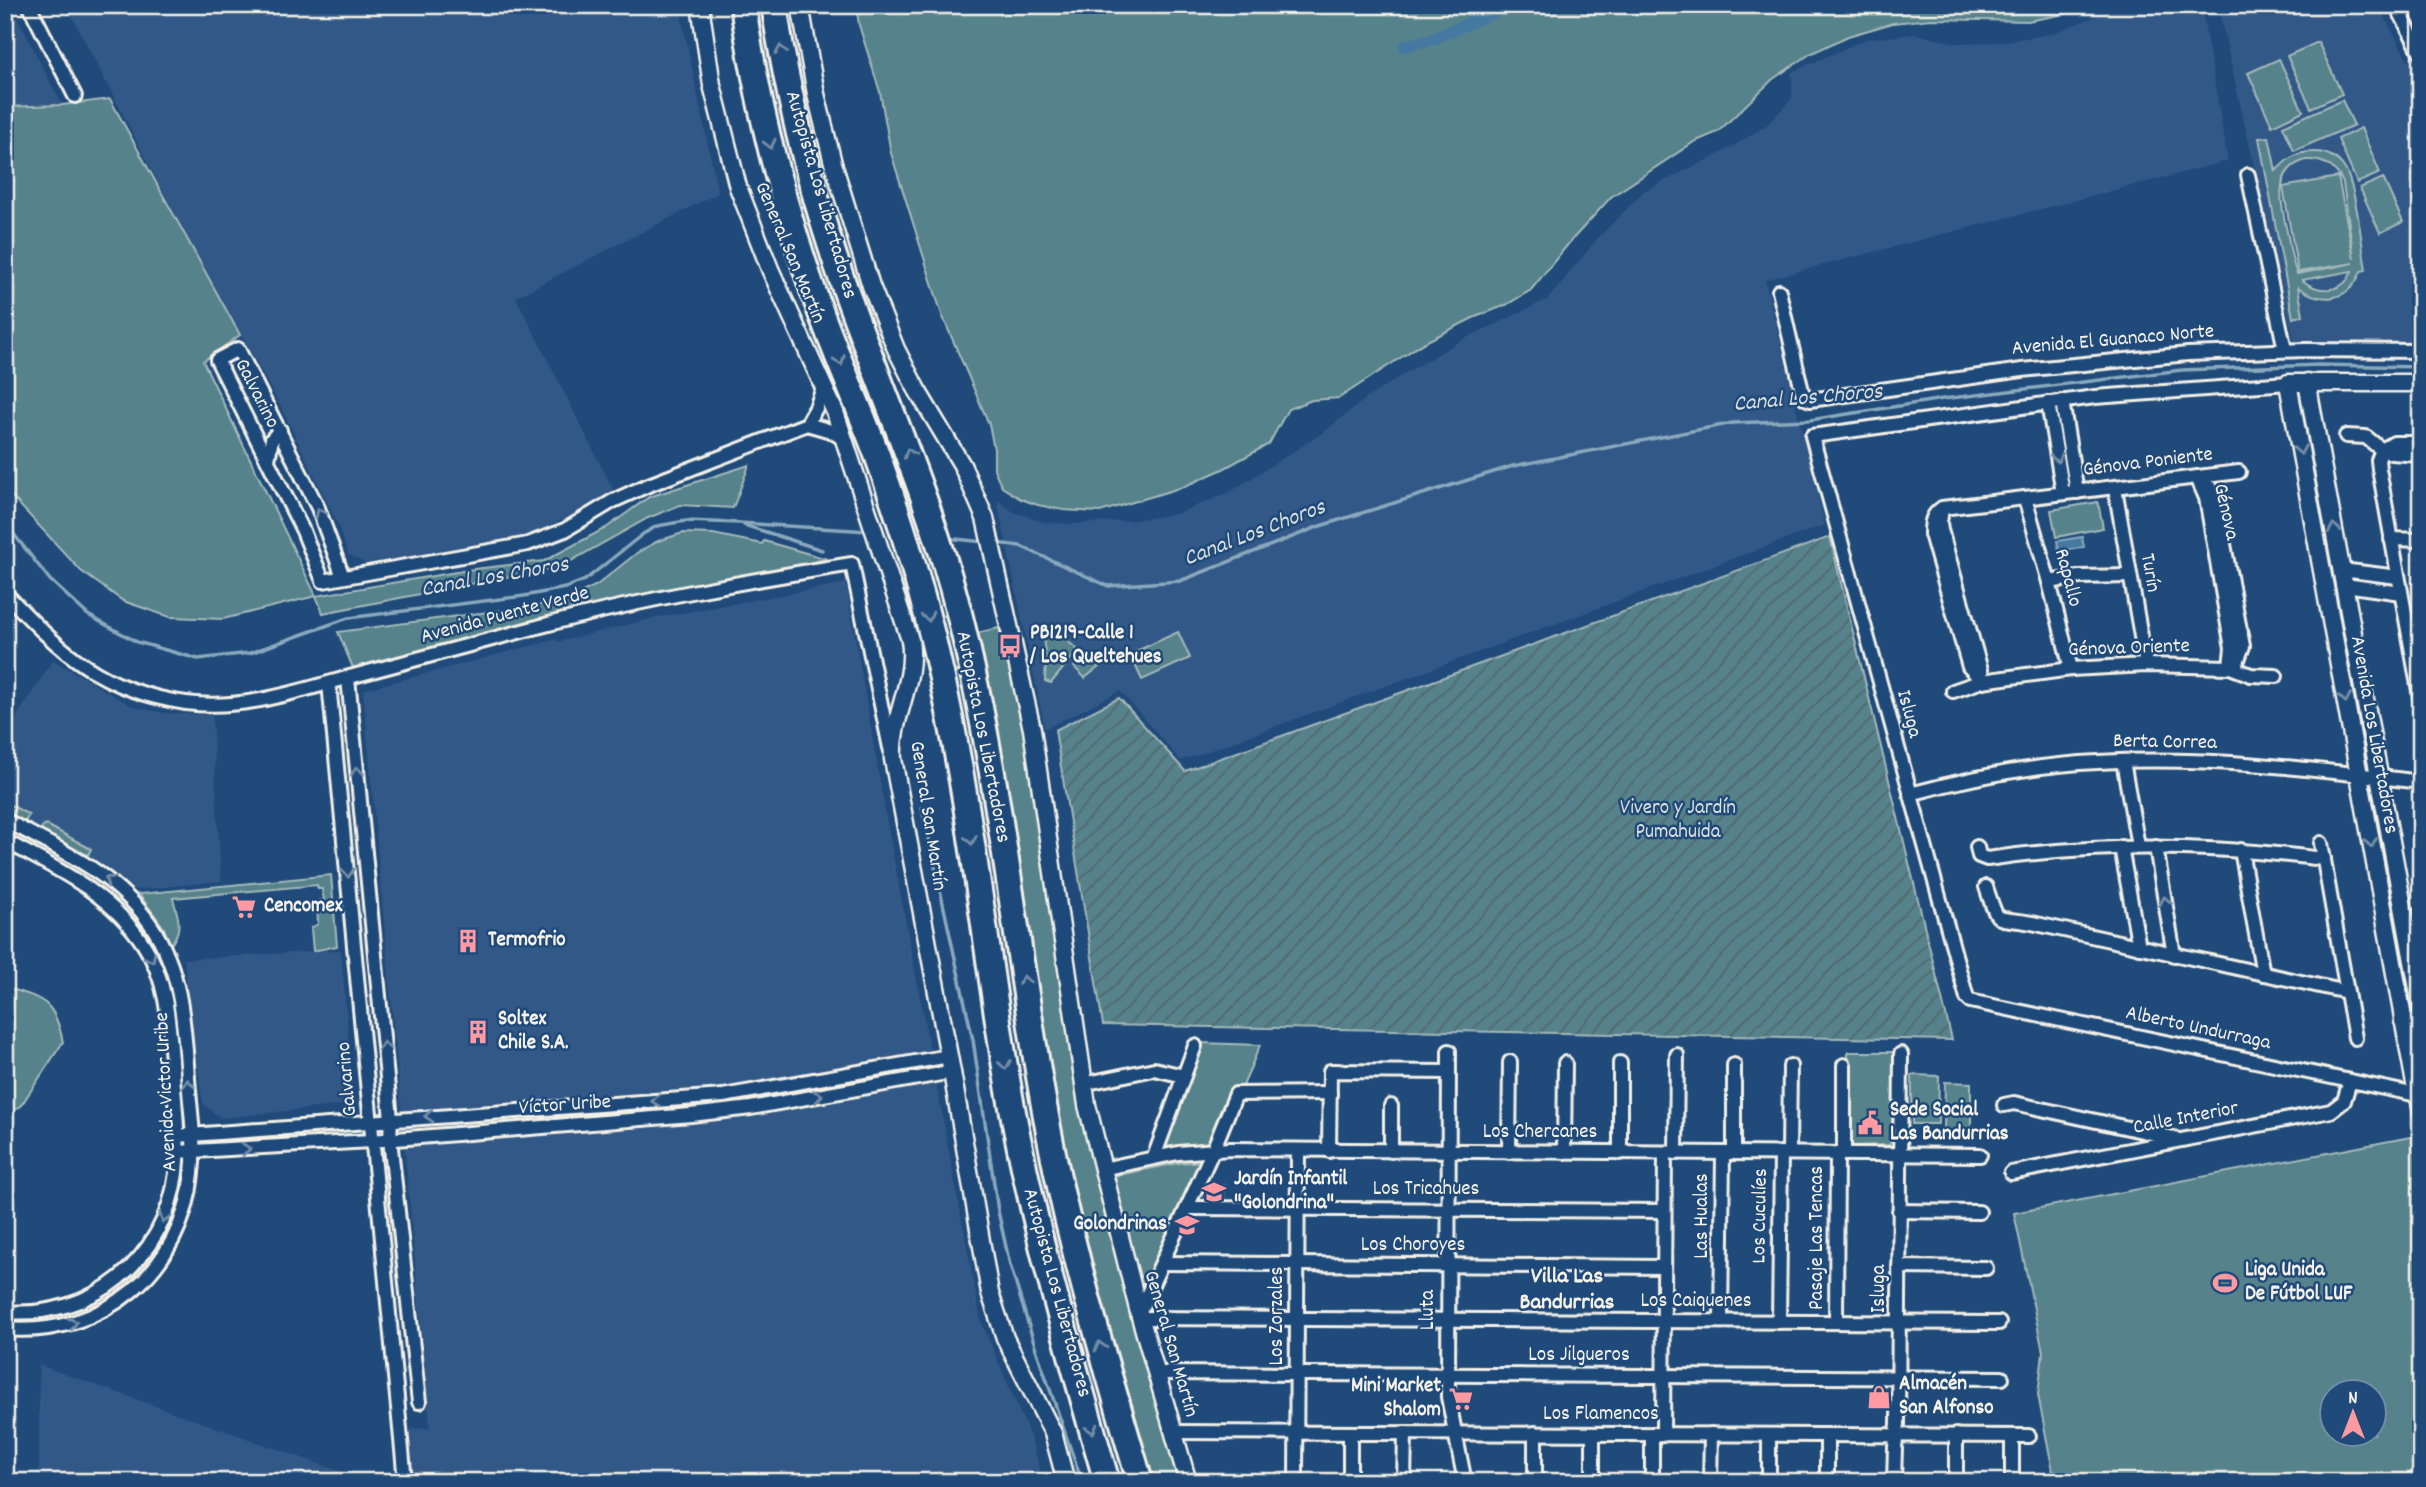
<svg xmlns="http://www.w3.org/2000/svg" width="2426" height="1487" font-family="Dekko,sans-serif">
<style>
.built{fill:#305887}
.green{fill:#56828b;stroke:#a5baba;stroke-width:2;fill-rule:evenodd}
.garden{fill:url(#garden-furrows);stroke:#a5baba;stroke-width:2}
.water{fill:#4479a1;stroke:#8aa9bd;stroke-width:2}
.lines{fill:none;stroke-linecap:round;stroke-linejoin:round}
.stream{stroke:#8aa9bd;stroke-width:3.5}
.canal{stroke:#4479a1;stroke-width:12}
.minor-casing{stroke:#f4f1e8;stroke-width:18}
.tertiary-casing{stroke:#f4f1e8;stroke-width:21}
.motorway-casing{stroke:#f4f1e8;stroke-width:30}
.minor{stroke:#1f4a7a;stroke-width:12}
.tertiary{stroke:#1f4a7a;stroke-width:16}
.motorway{stroke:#1f4a7a;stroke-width:24}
.oneway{stroke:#748da6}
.labels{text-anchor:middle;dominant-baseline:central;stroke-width:5;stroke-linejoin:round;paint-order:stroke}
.street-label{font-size:21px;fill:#f4f1e8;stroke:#1f4a7a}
.poi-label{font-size:21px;font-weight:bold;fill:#f4f1e8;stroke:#1f4a7a;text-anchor:start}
.park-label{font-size:21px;fill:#dce0da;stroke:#1f4a7a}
.water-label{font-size:23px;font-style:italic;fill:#dadfdd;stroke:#1f4a7a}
.neighbourhood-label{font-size:23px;font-weight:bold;fill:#f4f1e8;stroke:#1f4a7a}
</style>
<defs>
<pattern id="garden-furrows" width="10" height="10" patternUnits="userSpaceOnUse" patternTransform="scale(1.75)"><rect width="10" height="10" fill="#56828b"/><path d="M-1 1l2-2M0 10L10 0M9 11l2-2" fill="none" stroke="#50686c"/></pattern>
</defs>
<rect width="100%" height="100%" fill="#1f4a7a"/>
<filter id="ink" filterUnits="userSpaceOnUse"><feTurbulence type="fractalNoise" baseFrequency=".0143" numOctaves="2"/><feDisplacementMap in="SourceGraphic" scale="14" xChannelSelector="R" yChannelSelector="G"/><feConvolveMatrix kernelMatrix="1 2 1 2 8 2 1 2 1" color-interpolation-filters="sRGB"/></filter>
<g filter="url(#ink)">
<g class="built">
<path d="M5 5H11L62 105 5 107Z"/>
<path d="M66 5H679L718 193 516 297 616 495 537 531 491 547 364 563 348 554 337 523 282 409 182 228Z"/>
<path d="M2124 5H2201L2228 161 1765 280 1825 525 1181 761 1120 691 1045 729 997 500 1014 512 1044 522 1074 524 1135 520 1176 514 1230 492 1325 431 1368 397 1412 369 1464 339 1548 299 1597 239 1644 191 1729 149 1768 124 1792 98V72L1866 39 1916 34 1956 43 1999 42 2051 34Z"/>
<path d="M2220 5H2378L2421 84V344L2294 341 2218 7Z"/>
<path d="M846 583 886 817 981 1321 1030 1436 1044 1482H411L410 1429 430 1428 363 690 557 639 558 642 654 618Z"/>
<path d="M53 660 132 706 164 713 212 715 221 881 136 890 94 860 5 811V735Z"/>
<path d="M341 950 354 1104 221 1118 204 1105 201 1093 184 959Z"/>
<path d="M1227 1183 1226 1201 1198 1200 1203 1184Z"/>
<path d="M39 1365 371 1482H39Z"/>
</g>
<g class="green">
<path d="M856 5H2112L2028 21 1931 19 1893 23 1848 36 1810 54 1773 79 1718 132 1694 142 1611 197 1569 243 1531 290 1506 305 1473 318 1423 343 1339 398 1312 400 1288 409 1269 444 1223 469 1183 487 1100 512 1063 510 1038 505 1021 499 1002 487 994 469V449L989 424 942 315 891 153 880 92 859 25Z"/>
<path d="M2318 42 2342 94 2311 108 2287 56Z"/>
<path d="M2279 59 2303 111 2272 126 2248 73Z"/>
<path d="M110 99 240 335 203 361 316 596 474 569 544 561 606 528 649 497 749 465 733 508 680 505 648 518 562 566 323 613 316 596 223 619 170 617 123 601 81 571 5 489V107L62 105Z"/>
<path d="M2342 100 2354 125 2294 151 2283 126Z"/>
<path d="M2361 128 2380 173 2357 183 2338 139Z"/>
<path d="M2269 137 2276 171C2287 159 2296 152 2313 152 2326 151 2338 158 2345 169 2356 188 2362 246 2366 270L2361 271C2350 301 2322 305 2298 287L2303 315 2293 318 2259 138ZM2306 160C2324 159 2336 167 2343 183L2354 259 2338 177 2283 187 2298 272 2354 263 2297 274C2292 262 2290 249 2288 236 2282 209 2270 170 2306 160ZM2352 271C2344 293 2319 294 2302 280Z"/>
<path d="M2383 178 2403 222 2380 233 2360 188Z"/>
<path d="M2098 502 2103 528 2056 537 2051 510Z"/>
<path d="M683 533 713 534 762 544 764 541 827 559 565 613 353 668 338 632 540 605 570 598 597 585 638 552 658 541Z"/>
<path d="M999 628C1015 685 1028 744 1037 804 1052 894 1060 986 1075 1077 1099 1214 1141 1348 1180 1482H1148L1065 1180 972 634Z"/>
<path d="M1047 629 1062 636 1078 650 1051 683 1045 681 1046 660 1042 630Z"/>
<path d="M1178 632 1190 658 1142 680 1130 654Z"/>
<path d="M1084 654 1099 667 1085 678 1074 667 1076 661Z"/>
<path d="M5 802 29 815 25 822 5 811Z"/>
<path d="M45 824 91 849 88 855 39 832Z"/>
<path d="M331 875 337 946 313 951 311 928 318 924 317 901 324 900 322 889H318L317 885 173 898C178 918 184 927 170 946L164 928 139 894Z"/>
<path d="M5 987C44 999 54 1000 63 1042L22 1104 5 1119Z"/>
<path d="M1200 1043 1260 1045 1243 1086 1231 1094 1210 1142 1164 1147Z"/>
<path d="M1848 1052H1894L1892 1140 1889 1145 1852 1146 1848 1139Z"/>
<path d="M1912 1075 1939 1076 1938 1124H1912Z"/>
<path d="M1945 1082 1971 1083V1131H1944Z"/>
<path d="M2421 1135V1482H2055L2038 1395 2043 1352 2014 1213ZM2332 1392H2374V1434H2332Z"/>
<path d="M1206 1161 1141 1295 1114 1176 1178 1163Z"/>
</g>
<path class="garden" d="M1830 537 1952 1040 1103 1025 1055 730 1119 698 1185 771Z"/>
<path class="water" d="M2082 537 2084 547 2059 551 2057 541Z"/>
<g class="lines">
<g class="stream">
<path d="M5 523 50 580 88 615 137 642 198 659 250 653 348 618 524 596 565 588 585 580 643 534 657 526 674 523 686 521 739 523 869 531"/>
<path d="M744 525 822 550"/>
<path d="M946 538 984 542"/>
<path d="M995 543 1020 546 1108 586 1180 581 1320 526 1513 466 1733 423 1810 420 1943 399 2182 370 2319 365 2421 367"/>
<path d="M922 808 973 1040 998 1211 1010 1265 1036 1349 1082 1482"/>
</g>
<path class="canal" d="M1405 46 1433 39 1510 5"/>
<g class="minor-casing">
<g id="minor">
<path d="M29 5 75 96"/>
<path d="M2396 5 2421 53"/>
<path d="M2248 175 2285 350"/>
<path d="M1779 291 1802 391 1805 398 1810 400 2022 370 2188 354 2305 350 2421 351"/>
<path d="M2288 383 2095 397 1812 436 1967 998 1970 1001 2417 1095 2421 1115"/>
<path d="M2062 401 2077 492"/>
<path d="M2048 403 2063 493"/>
<path d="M807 424 831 431 845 440"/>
<path d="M2346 436 2366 437 2382 450 2391 453 2421 455"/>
<path d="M2382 450 2378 460 2379 469 2421 702"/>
<path d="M2382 450 2394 443H2421"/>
<path d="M268 460 272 439 280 430"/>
<path d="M2197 479 2211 488 2215 496 2243 646 2237 662 2230 667"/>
<path d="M2199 482 2206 498 2232 648 2230 666"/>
<path d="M2115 488 2146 665"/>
<path d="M2025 498 2049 582 2071 669"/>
<path d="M1942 509 1940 522 1941 530 1981 670 1982 681"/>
<path d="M2391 539 2421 540"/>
<path d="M2342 570 2398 577"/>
<path d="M343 577 318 508 238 349 217 360 303 531 323 581 528 544 565 530 613 501 646 486 807 424 816 408 824 385"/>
<path d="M2049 582 2079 577 2130 576"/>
<path d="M2345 585 2401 593"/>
<path d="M5 593C61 652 101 691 186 703 243 711 302 690 357 675 418 659 479 642 541 626 643 599 747 581 852 564L890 748"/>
<path d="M348 678 391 1119 390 1139 419 1402"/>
<path d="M1982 681 1969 667 1931 534C1931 521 1932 515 1942 508L2239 472"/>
<path d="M329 683 404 1471"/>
<path d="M1953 691 1982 681 2071 669 2146 665 2230 667 2251 675 2276 676"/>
<path d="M2123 761 2138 846"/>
<path d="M1910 794C1972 777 2035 765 2098 762 2205 756 2315 769 2421 782"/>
<path d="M5 820C58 849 116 873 151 925 182 971 184 1023 188 1078 190 1109 196 1142 192 1173 183 1270 103 1338 5 1329"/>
<path d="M5 841C58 869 110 893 144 945 169 983 169 1029 173 1073 175 1106 180 1140 176 1173 165 1260 92 1319 5 1312"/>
<path d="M2321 843 2355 1038"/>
<path d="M1977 847 1979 856 1987 859C2100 842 2211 845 2324 859"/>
<path d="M2121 847 2139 947"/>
<path d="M2156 847 2174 955"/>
<path d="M2241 850 2263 974"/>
<path d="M1986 887C2000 929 1993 915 2032 923L2347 992"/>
<path d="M1449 1051 1448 1397 1465 1482"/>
<path d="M1844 1065V1154"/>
<path d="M1083 1084 1154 1069 1184 1076"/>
<path d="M2004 1105 2014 1103 2174 1138"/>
<path d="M177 1136 723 1096 949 1056"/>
<path d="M1329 1151 1330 1071 1449 1072"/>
<path d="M1391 1151V1106"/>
<path d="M177 1152 371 1141 691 1115 751 1108 952 1072"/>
<path d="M1509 1152 1510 1062"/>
<path d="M1564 1152 1565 1063"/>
<path d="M1620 1153V1063"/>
<path d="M1676 1153 1677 1055"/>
<path d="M1734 1153V1065"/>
<path d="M1789 1153 1790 1066"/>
<path d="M1154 1157 1195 1046"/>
<path d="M1102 1169 1178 1153 1230 1149 1980 1155"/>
<path d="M2011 1173 2331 1111 2344 1101 2350 1081"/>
<path d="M1188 1208 1664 1211"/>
<path d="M1899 1211 1979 1212"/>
<path d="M1163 1263 1664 1267"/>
<path d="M1899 1267 1986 1268"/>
<path d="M1139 1313 1213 1150 1236 1094 1330 1093"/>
<path d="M1140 1318 1999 1323"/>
<path d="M1721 1321 1723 1153"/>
<path d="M1779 1322 1781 1153"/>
<path d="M1836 1322 1837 1154"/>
<path d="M1156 1373 2002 1378"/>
<path d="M1173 1432 2029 1436"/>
<path d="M1535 1433V1482"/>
<path d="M1652 1434V1482"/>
<path d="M1663 1434 1665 1153"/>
<path d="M1296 1482 1298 1151"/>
<path d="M1350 1482V1433"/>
<path d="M1404 1482 1405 1433"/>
<path d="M1593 1482V1434"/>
<path d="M1710 1482 1711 1434"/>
<path d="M1769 1482V1435"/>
<path d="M1827 1482V1435"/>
<path d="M1894 1482 1895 1447 1898 1424 1901 1054"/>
<path d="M1956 1482V1435"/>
<path d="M2012 1482V1436"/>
</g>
</g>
<g class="tertiary-casing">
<g id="tertiary">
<path d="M700 5 712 85 738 187 770 269 835 412 910 640C917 682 890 718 893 759L952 1072 990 1293 1005 1338 1053 1433 1066 1482"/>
<path d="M800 5 816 94 833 163 871 286 896 349 917 390 962 465 985 518 1032 729 1087 1105 1139 1313 1188 1482"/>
<path d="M2307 382 2421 1005"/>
<path d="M2421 383H2288L2417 1095 2421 1096"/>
<path d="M2403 1021 2413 1023 2421 1019"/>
</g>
</g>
<g class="motorway-casing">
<g id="motorway">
<path d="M743 5C757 106 783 206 817 302 835 353 857 402 876 452 897 509 915 568 930 627 967 774 982 924 1006 1073 1029 1212 1068 1347 1107 1482"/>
<path d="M774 5C788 99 811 191 842 280 881 391 930 498 959 613 1000 776 1015 945 1045 1111 1067 1237 1104 1359 1140 1482"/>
</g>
</g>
<use href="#minor" class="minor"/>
<use href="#tertiary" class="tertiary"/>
<use href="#motorway" class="motorway"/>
</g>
<defs><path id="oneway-chevron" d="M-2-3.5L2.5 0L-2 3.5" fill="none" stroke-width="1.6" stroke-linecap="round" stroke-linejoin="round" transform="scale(1.75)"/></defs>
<g class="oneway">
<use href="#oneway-chevron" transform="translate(781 50) rotate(-101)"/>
<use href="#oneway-chevron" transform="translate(770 144) rotate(76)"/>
<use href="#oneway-chevron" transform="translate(840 361) rotate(68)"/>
<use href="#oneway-chevron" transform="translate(2300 450) rotate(80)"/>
<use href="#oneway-chevron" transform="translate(909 453) rotate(-110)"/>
<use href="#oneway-chevron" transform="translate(2057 458) rotate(81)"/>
<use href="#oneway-chevron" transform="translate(320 513) rotate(-113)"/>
<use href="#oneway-chevron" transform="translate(2334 528) rotate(-100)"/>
<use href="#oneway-chevron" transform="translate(928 617) rotate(75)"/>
<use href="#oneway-chevron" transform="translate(2345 698) rotate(80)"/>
<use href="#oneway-chevron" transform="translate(357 771) rotate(-96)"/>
<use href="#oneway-chevron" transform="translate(971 840) rotate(81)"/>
<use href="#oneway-chevron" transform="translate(2371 843) rotate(80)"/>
<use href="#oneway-chevron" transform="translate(348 873) rotate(84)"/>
<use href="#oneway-chevron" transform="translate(109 880) rotate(-142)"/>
<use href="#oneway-chevron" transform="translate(2165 901) rotate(-100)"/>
<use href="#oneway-chevron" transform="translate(151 958) rotate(65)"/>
<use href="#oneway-chevron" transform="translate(1024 980) rotate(-99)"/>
<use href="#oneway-chevron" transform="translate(384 1046) rotate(-96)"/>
<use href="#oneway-chevron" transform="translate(1005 1065) rotate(81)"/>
<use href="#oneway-chevron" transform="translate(188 1084) rotate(-94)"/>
<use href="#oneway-chevron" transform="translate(818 1096) rotate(-10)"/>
<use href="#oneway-chevron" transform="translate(656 1101) rotate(175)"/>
<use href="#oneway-chevron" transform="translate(429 1116) rotate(176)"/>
<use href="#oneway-chevron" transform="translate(246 1149) rotate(-4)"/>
<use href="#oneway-chevron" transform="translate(164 1218) rotate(112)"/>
<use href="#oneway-chevron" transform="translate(73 1323) rotate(-17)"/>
<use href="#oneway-chevron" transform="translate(1100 1346) rotate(-106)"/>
<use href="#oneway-chevron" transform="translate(1092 1429) rotate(74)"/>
</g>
</g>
<defs>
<g id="bus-bare" transform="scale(1.89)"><path d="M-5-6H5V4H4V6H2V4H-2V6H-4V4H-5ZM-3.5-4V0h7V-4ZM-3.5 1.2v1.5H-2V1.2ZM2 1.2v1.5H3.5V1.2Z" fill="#ff9aa2" stroke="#1f4a7a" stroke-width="2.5" paint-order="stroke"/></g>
<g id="supermarket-bare" transform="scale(1.89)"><path d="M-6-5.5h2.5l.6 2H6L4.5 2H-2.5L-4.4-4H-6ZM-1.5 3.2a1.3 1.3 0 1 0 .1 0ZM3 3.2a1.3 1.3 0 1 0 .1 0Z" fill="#ff9aa2" stroke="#1f4a7a" stroke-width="2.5" paint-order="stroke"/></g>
<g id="building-bare" transform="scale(1.89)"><path d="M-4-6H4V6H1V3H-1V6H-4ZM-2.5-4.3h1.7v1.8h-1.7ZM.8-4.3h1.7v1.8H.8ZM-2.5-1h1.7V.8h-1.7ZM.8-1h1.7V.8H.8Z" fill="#ff9aa2" stroke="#1f4a7a" stroke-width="2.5" paint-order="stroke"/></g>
<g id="civic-bare" transform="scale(1.89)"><path d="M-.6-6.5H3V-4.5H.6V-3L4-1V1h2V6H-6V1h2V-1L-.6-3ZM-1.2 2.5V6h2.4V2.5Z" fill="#ff9aa2" stroke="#1f4a7a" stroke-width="2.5" paint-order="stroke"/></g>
<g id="school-bare" transform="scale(1.89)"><path d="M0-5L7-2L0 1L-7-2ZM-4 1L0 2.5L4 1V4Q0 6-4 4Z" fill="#ff9aa2" stroke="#1f4a7a" stroke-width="2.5" paint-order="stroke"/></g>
<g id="stadium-bare" transform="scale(1.89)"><path d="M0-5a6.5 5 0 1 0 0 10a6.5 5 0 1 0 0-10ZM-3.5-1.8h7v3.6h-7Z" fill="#ff9aa2" stroke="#1f4a7a" stroke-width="2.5" paint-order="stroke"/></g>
<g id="shop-bare" transform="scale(1.89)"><path d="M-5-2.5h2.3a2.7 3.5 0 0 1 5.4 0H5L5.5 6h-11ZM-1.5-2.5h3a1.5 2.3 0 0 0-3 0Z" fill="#ff9aa2" stroke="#1f4a7a" stroke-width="2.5" paint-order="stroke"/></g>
</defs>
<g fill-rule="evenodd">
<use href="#bus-bare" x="1010" y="646"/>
<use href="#supermarket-bare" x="244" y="907"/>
<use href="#building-bare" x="468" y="941"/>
<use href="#building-bare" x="478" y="1032"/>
<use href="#civic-bare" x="1870" y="1123"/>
<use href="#school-bare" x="1214" y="1192"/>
<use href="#school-bare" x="1187" y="1225"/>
<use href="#stadium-bare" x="2225" y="1283"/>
<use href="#shop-bare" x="1879" y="1397"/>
<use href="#supermarket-bare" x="1461" y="1399"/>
</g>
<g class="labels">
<g class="street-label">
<text transform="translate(820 195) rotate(74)">Autopista Los Libertadores</text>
<text transform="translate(789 253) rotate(67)">General San Martín</text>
<text transform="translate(2113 341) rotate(-5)">Avenida El Guanaco Norte</text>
<text transform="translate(256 394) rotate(63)">Galvarino</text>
<text transform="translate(2148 463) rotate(-7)">Génova Poniente</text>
<text transform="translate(2225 512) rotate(77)">Génova</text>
<text transform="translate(2149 573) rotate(80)">Turín</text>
<text transform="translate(2067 578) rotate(75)">Rapallo</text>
<text transform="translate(505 616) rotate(-15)">Avenida Puente Verde</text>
<text transform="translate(2129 649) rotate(-2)">Génova Oriente</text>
<text transform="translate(1908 714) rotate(75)">Isluga</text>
<text transform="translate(2373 735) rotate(80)">Avenida Los Libertadores</text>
<text transform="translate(982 737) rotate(79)">Autopista Los Libertadores</text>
<text transform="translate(2165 743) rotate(1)">Berta Correa</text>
<text transform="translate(927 816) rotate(81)">General San Martín</text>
<text transform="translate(2198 1029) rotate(12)">Alberto Undurraga</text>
<text transform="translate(348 1079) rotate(-95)">Galvarino</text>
<text transform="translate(167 1092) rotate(-93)">Avenida Victor Uribe</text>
<text transform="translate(565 1106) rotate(-4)">Víctor Uribe</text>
<text transform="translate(2186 1119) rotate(-11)">Calle Interior</text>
<text x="1540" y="1133">Los Chercanes</text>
<text x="1426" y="1190">Los Tricahues</text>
<text transform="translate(1703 1216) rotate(-90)">Las Hualas</text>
<text transform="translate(1761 1216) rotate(-89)">Los Cuculíes</text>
<text transform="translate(1818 1238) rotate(-90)">Pasaje Las Tencas</text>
<text x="1413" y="1246">Los Choroyes</text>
<text transform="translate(1880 1289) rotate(-90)">Isluga</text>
<text transform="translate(1056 1293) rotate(75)">Autopista Los Libertadores</text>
<text x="1696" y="1302">Los Caiquenes</text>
<text transform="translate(1429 1310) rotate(-90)">Lluta</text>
<text transform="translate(1278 1316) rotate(-90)">Los Zorzales</text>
<text transform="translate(1170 1344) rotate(74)">General San Martín</text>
<text x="1579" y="1356">Los Jilgueros</text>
<text x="1601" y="1415">Los Flamencos</text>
</g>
<g class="poi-label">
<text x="1030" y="634">PB1219-Calle 1<tspan x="1030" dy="24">/ Los Queltehues</tspan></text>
<text x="264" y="907">Cencomex</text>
<text x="488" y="941">Termofrio</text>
<text x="498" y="1020">Soltex<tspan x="498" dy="24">Chile S.A.</tspan></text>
<text x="1890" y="1111">Sede Social<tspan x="1890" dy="24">Las Bandurrias</tspan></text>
<text x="1234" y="1180">Jardín Infantil<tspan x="1234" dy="24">"Golondrina"</tspan></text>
<text x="1167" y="1225" text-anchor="end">Golondrinas</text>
<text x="2245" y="1271">Liga Unida<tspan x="2245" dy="24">De Fútbol LUF</tspan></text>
<text x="1899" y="1385">Almacén<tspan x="1899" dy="24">San Alfonso</tspan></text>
<text x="1441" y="1387" text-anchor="end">Mini Market<tspan x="1441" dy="24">Shalom</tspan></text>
</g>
<g class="park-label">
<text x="1678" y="809">Vivero y Jardín<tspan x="1678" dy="24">Pumahuida</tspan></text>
</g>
<g class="water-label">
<text transform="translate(1808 399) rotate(-5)">Canal Los Choros</text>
<text transform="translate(1255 534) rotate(-21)">Canal Los Choros</text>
<text transform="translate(495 578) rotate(-10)">Canal Los Choros</text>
</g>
<g class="neighbourhood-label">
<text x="1567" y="1277">Villa Las<tspan x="1567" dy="26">Bandurrias</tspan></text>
</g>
</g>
<rect width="2426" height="1487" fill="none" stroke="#1f4a7a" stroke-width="28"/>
<rect x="14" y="14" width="2398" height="1459" fill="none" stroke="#f4f1e8" stroke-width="2.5" filter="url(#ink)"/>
<g transform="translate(2353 1413)"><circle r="33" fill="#1f4a7a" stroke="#748da6" stroke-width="2"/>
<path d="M0-5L12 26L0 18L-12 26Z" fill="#ff9aa2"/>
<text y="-10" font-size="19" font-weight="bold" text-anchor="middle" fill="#f4f1e8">N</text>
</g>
</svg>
